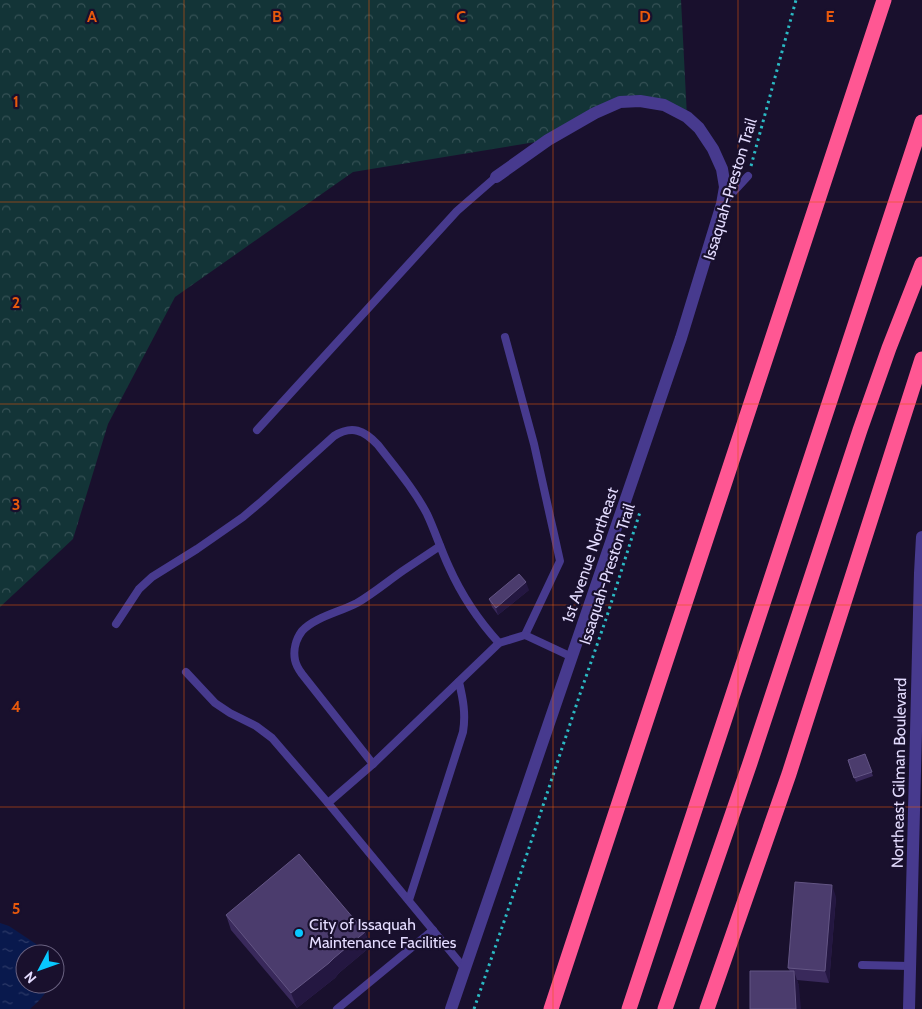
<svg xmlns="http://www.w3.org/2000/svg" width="922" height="1009" font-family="Cabin,sans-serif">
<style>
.forest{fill:url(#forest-crowns)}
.water{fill:url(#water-ripples)}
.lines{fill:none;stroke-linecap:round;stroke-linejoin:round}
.path{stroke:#2bbac4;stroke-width:3;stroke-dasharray:2.5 4;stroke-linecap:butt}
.service{stroke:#473a8e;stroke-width:8}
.minor{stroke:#473a8e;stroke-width:12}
.tertiary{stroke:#473a8e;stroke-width:12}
.motorway{stroke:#ff5793;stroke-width:15}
.wall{fill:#39295b}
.shaded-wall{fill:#241741}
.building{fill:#4b3c6d;stroke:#635584}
.grid{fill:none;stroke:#e8590c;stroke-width:1;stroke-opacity:0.55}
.poi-dot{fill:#08c8ff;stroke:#19102d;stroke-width:2}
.labels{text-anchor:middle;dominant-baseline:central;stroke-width:4.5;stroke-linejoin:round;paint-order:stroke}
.street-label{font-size:16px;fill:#e4dcff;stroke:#19102d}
.poi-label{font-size:16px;fill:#e4dcff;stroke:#19102d;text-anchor:start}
.grid-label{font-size:16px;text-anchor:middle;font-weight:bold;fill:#e8590c;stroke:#19102d;stroke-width:4.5;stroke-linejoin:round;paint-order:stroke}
</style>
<defs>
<pattern id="forest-crowns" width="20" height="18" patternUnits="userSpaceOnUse" patternTransform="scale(1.25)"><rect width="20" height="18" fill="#133437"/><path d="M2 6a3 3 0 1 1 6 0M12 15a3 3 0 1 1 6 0" fill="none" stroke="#355155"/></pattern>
<pattern id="water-ripples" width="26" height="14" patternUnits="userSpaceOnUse" patternTransform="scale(1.25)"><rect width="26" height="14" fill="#09194d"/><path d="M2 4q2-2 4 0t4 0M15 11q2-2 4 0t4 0" fill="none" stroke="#2d3a68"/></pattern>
</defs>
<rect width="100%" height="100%" fill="#19102d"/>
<path class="forest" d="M0 0H681L687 117 664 105 620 102 548 140 353 172 175 297 108 424 73 539 0 607Z"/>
<path class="water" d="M0 923 9 926 36 944 44 954H25V984H49C46 995 38 1002 30 1009H0Z"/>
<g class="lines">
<g class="path">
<path d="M751 166 796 0"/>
<path d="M474 1009 520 875 580 694 607 616 640 512"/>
</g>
<g class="service">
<path d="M723 203 748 176"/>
<path d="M505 337 534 444 560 561 525 635"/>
<path d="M257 430 457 211 496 177"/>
<path d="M116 624 139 589 152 577 197 549 243 517 262 501 334 436C352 425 364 430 378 445 395 467 414 489 427 514 435 531 441 550 449 567 461 594 479 621 499 643"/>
<path d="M186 672 215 703 230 713 256 726 272 738 328 803 465 969"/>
<path d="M373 764 499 643 525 635 572 657"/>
<path d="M328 803 373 764 302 674C299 670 296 665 295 660 293 650 296 639 302 631 315 617 340 612 357 603 374 593 388 581 404 570 416 562 428 554 440 546"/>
<path d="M409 900 463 732C466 714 463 699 459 682"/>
<path d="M862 965 910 966"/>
<path d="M337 1009 433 930"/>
</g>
<path class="minor" d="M451 1009 681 338 722 204 725 187 722 169 713 149 699 128 687 117 664 105 640 101 620 102 595 113 548 140 496 177"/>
<path class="tertiary" d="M909 1009 920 573 922 537"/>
<g class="motorway">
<path d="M551 1009 884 0"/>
<path d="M629 1009 922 122"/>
<path d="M665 1009 750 763 860 430 889 348 922 264"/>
<path d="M707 1009 789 774 922 359"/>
</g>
</g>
<g class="wall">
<path d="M529 590 498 615 492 607 489 599Z"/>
<path d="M865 754 873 776 856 782 848 760Z"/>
<path d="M836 897 829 983 797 980 799 986 788 968Z"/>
<path d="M226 915 365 932 370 947 339 973 335 978 297 1008 231 930Z"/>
</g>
<g class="shaded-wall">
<path d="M526 582 529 590 498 615 496 608Z"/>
<path d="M832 885 836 897 829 983 825 971Z"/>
<path d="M365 932 370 947 339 973 335 978 297 1008 291 993Z"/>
<path d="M794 971 799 986 801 1009H796Z"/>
</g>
<g class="building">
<path d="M519 574 526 582 496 608 489 599Z"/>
<path d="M865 754 872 772 854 778 848 760Z"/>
<path d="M299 854 365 932 334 958 329 963 291 993 226 915Z"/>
<path d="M795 882 832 885 825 971 788 968Z"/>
<path d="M750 971H794L796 1009H750Z"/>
</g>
<path class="grid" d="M184 0V1009M369 0V1009M553 0V1009M738 0V1009M0 202H922M0 404H922M0 605H922M0 807H922"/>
<circle class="poi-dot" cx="299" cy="933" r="5"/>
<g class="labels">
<g class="street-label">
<text transform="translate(730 189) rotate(-73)">Issaquah-Preston Trail</text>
<text transform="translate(590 555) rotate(-71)">1st Avenue Northeast</text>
<text transform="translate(607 574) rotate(-72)">Issaquah-Preston Trail</text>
<text transform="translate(899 773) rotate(-89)">Northeast Gilman Boulevard</text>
</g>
<g class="poi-label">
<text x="309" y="924">City of Issaquah<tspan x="309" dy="18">Maintenance Facilities</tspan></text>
</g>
</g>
<g class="grid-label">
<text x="92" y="22">A</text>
<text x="277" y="22">B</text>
<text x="461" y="22">C</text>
<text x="645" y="22">D</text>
<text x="830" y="22">E</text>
<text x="16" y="107">1</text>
<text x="16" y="308">2</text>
<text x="16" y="510">3</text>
<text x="16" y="712">4</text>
<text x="16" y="914">5</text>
</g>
<g transform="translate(40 969) rotate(229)"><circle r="24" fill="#19102d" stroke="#6a6281"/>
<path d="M0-4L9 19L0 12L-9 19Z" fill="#08c8ff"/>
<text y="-8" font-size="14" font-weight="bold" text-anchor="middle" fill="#e4dcff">N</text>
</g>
</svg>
